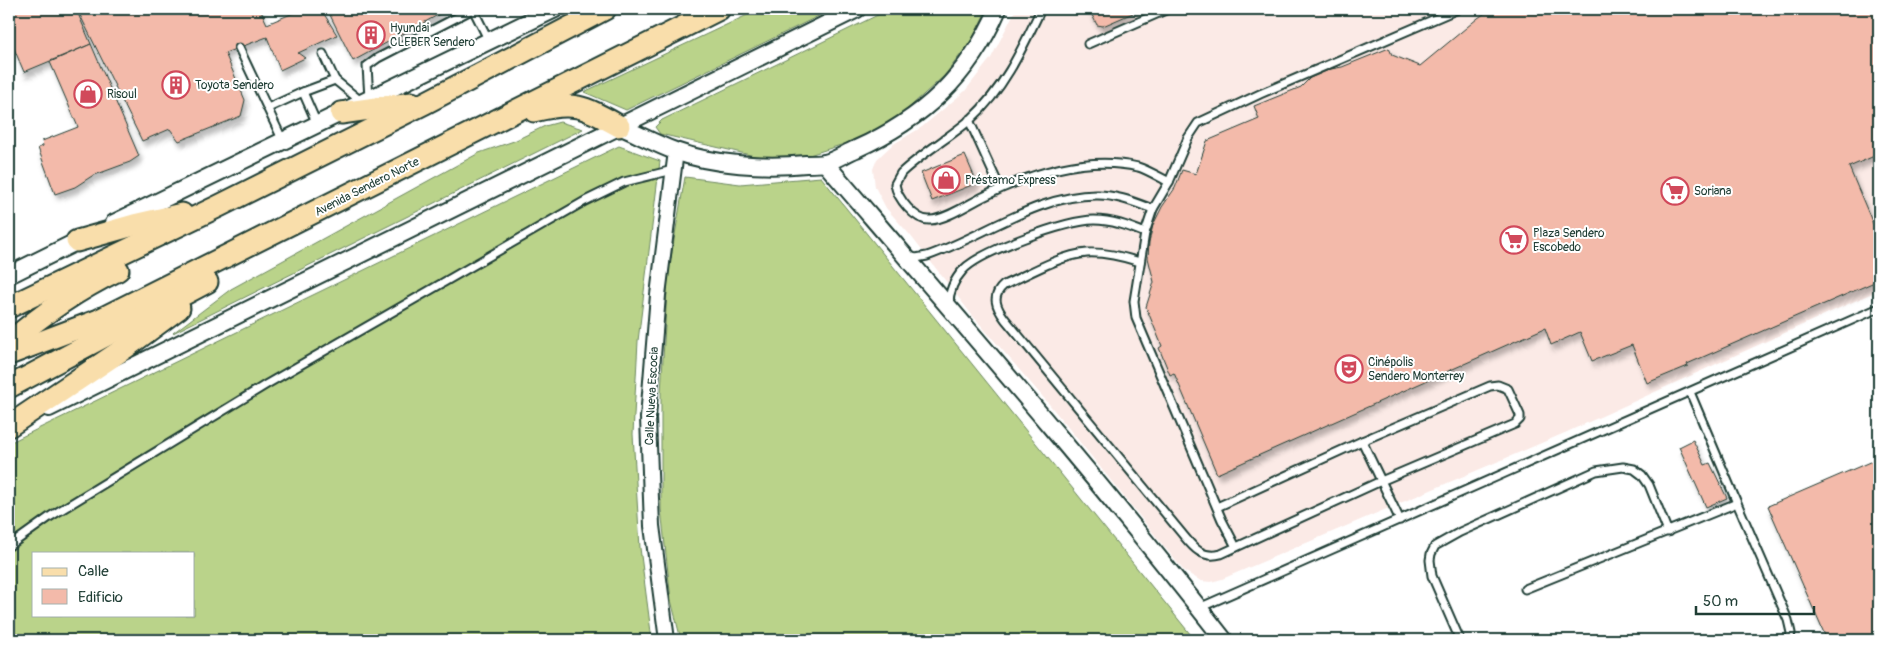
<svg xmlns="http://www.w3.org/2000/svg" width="1888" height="649" font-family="Pangolin,sans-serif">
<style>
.built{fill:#fbeae6}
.grass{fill:#bad38a;stroke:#6c885f;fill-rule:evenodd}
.building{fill:#f3baaa;stroke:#1f3d34;filter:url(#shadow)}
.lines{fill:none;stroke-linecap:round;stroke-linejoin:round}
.service-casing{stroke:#1f3d34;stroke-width:11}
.minor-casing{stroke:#1f3d34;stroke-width:18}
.tertiary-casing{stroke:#1f3d34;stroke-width:20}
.primary-casing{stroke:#1f3d34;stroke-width:25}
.service{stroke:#fff;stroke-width:7}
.minor{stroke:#fff;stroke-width:14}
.tertiary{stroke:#fff;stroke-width:16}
.primary{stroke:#f9deab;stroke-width:21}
.labels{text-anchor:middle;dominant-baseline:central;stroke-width:4;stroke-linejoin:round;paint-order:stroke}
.poi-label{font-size:12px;fill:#1f3d34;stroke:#fff;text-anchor:start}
.street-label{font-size:12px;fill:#1f3d34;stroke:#fff}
</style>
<defs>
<filter id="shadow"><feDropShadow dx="3" dy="5.5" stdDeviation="2.5" flood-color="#0004"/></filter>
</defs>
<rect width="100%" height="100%" fill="#fff"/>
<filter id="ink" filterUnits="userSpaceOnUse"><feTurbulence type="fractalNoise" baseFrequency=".02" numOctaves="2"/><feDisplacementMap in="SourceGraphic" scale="10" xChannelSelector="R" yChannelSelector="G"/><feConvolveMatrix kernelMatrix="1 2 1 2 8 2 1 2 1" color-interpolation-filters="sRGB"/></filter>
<g filter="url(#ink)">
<path class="built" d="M1016 9H1879V290L1567 432 1222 579 1211 582 1201 581 1184 571 1049 404 972 315 910 235 886 208 875 187 873 169 877 159 892 145 922 127 965 91 991 58Z"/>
<g class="grass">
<path d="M760 9H833L626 110 584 92Z"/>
<path d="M890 9H987L972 40 944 76 902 114 860 139 806 156 759 157 660 134 655 127 662 120Z"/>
<path d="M560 122 583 129 173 333 231 289 479 153 514 141 545 126Z"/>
<path d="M619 146 660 161 638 341 633 434 640 548 652 640H9V443ZM34 553H194V615H34Z"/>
<path d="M685 177 740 184 821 177 1195 640H681L671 600 661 509V392L668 275Z"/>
</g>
<g class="building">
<path d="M9 9H76L91 44 24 72 9 37Z"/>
<path d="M90 9H260L267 24 303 9H321L337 35 298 53 305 58 280 70 267 37 225 53 245 100 241 116 179 141 170 129 142 141 79 13Z"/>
<path d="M327 9H449L353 61Z"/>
<path d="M1089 9H1135L1132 10 1133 13 1103 26 1097 25Z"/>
<path d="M1491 9H1879V154L1849 167 1879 238V280L1687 364 1688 366 1647 383 1632 345 1592 361 1580 332 1551 345 1545 328 1217 474 1174 373 1170 375 1159 348 1162 346 1146 307 1154 282 1148 258 1149 242 1153 225 1162 207 1175 188 1182 170 1196 174 1207 141 1259 119 1254 106 1301 87 1310 78 1331 69 1342 67 1389 48 1392 55 1420 66 1478 18Z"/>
<path d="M91 44 139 156 130 162 92 176 75 187 55 194 38 148 43 146 42 141 78 127 50 62Z"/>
<path d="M965 155 977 183 932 201 921 173Z"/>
<path d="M1693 440 1705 465 1710 463 1727 498 1706 507 1679 447Z"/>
<path d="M1879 458V640H1827L1768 506Z"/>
</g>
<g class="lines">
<g class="service-casing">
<g id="service">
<path d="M473 9 489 41"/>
<path d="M1041 9C1022 49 1004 89 971 119 949 138 922 153 901 173L895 184C897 198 915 221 930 220 945 220 969 204 983 197 1029 174 1085 155 1138 167 1148 170 1159 177 1169 182"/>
<path d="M1088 44 1168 9"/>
<path d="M239 48 283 141"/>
<path d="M335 80 362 102"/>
<path d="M303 92 335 80 323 54"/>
<path d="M369 98 367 66 378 58 473 9"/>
<path d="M268 108 303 92 317 124"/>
<path d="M969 120 1000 188"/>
<path d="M908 256 916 258 927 256C982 237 1039 194 1098 195 1117 195 1136 203 1153 209"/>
<path d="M1140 262C1124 257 1104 252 1087 253 1061 255 1028 274 1004 285 991 296 996 307 1005 319L1179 530C1191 544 1200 560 1221 554L1381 481 1515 424 1520 419V415L1508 389 1498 385 1490 386 1362 441 1217 507"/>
<path d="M949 304C949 291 954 280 963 270 981 251 1067 220 1094 220 1112 220 1128 226 1145 233"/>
<path d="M1690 392 1737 503"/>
<path d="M1362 441 1400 520"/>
<path d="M9 546 51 516 267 384 585 201 624 182 673 170"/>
<path d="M1236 547 1222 520 1136 318 1134 301 1145 233 1153 209 1169 182 1188 138 1198 123 1260 94 1458 9"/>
<path d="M1525 589 1737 503 1788 620 1791 633 1789 640"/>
<path d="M1199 608 1879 308"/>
<path d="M1460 640 1432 576 1430 560 1431 554 1435 546 1460 532 1596 471 1623 467 1634 469 1642 475 1649 485 1668 532"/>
</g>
</g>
<g class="minor-casing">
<path id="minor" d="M667 640 652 526 648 418 658 295 676 151"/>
</g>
<g class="tertiary-casing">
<g id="tertiary">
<path d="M619 126C638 134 656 144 675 151 713 165 766 168 806 164 812 164 819 164 825 163 836 160 846 153 856 149 923 119 969 76 998 9"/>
<path d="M825 163C960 320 1097 477 1224 640"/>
<path d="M114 223 555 9"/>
<path d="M9 275 88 236"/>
<path d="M49 408 857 9"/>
</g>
</g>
<g class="primary-casing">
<g id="primary">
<path d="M534 111C574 100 585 107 619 126"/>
<path d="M341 113 412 103"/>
<path d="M77 241 134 225 182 214"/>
<path d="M9 307 219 206 425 103 605 9"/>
<path d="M9 343C42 314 79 289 118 270"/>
<path d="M9 354 99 320 719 9"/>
<path d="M9 387 207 282"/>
<path d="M9 426 125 348 179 308"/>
</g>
</g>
<use href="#service" class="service"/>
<use href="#minor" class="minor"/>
<use href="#tertiary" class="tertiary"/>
<use href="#primary" class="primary"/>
</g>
</g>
<defs>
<g id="building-ring" transform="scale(1.4375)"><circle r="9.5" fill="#fff" stroke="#d1495b" stroke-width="1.5"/><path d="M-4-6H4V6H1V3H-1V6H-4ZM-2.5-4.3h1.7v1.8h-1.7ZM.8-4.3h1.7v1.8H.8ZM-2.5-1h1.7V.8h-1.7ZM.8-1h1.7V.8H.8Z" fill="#d1495b"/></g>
<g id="shop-ring" transform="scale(1.4375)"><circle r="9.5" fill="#fff" stroke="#d1495b" stroke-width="1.5"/><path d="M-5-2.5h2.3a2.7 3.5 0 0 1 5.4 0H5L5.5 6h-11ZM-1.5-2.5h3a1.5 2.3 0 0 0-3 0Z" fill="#d1495b"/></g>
<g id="supermarket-ring" transform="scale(1.4375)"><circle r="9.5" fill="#fff" stroke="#d1495b" stroke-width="1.5"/><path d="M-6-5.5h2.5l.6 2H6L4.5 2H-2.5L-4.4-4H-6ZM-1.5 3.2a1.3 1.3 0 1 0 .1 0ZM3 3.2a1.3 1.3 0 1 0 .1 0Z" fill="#d1495b"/></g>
<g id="theatre-ring" transform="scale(1.4375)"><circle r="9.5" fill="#fff" stroke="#d1495b" stroke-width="1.5"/><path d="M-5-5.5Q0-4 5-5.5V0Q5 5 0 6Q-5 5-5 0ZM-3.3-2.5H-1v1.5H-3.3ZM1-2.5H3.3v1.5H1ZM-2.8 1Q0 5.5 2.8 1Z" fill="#d1495b"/></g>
</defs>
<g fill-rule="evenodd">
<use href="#building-ring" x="371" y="35"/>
<use href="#building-ring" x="176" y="85"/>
<use href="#shop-ring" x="88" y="94"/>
<use href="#shop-ring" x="946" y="180"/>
<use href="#supermarket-ring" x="1675" y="191"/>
<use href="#supermarket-ring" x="1514" y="240"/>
<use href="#theatre-ring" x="1349" y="369"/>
</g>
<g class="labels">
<g class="poi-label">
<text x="390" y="28">Hyundai<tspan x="390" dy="14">CLEBER Sendero</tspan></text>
<text x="195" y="85">Toyota Sendero</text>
<text x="107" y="94">Risoul</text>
<text x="965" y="180">Préstamo Express</text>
<text x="1694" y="191">Soriana</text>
<text x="1533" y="233">Plaza Sendero<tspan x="1533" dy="14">Escobedo</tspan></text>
<text x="1368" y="362">Cinépolis<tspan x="1368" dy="14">Sendero Monterrey</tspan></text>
</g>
<g class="street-label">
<text transform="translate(367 187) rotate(-27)">Avenida Sendero Norte</text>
<text transform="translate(652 396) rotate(-87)">Calle Nueva Escocia</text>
</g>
</g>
<rect width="1888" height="649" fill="none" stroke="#fff" stroke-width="30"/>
<rect x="15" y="15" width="1858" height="619" fill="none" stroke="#1f3d34" stroke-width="2" filter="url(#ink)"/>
<rect x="32" y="552" width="162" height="65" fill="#ffffff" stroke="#a5b1ae"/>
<rect x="42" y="568" width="25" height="8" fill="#f9deab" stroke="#a5b1ae"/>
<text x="78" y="576" font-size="15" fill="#1f3d34">Calle</text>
<rect x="42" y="589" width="25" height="15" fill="#f3baaa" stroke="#a5b1ae"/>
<text x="78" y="602" font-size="15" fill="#1f3d34">Edificio</text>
<path d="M1696 606v8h118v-8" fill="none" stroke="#1f3d34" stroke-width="2.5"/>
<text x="1703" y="606" font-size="15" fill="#1f3d34" stroke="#ffffff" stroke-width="4" paint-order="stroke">50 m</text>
</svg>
